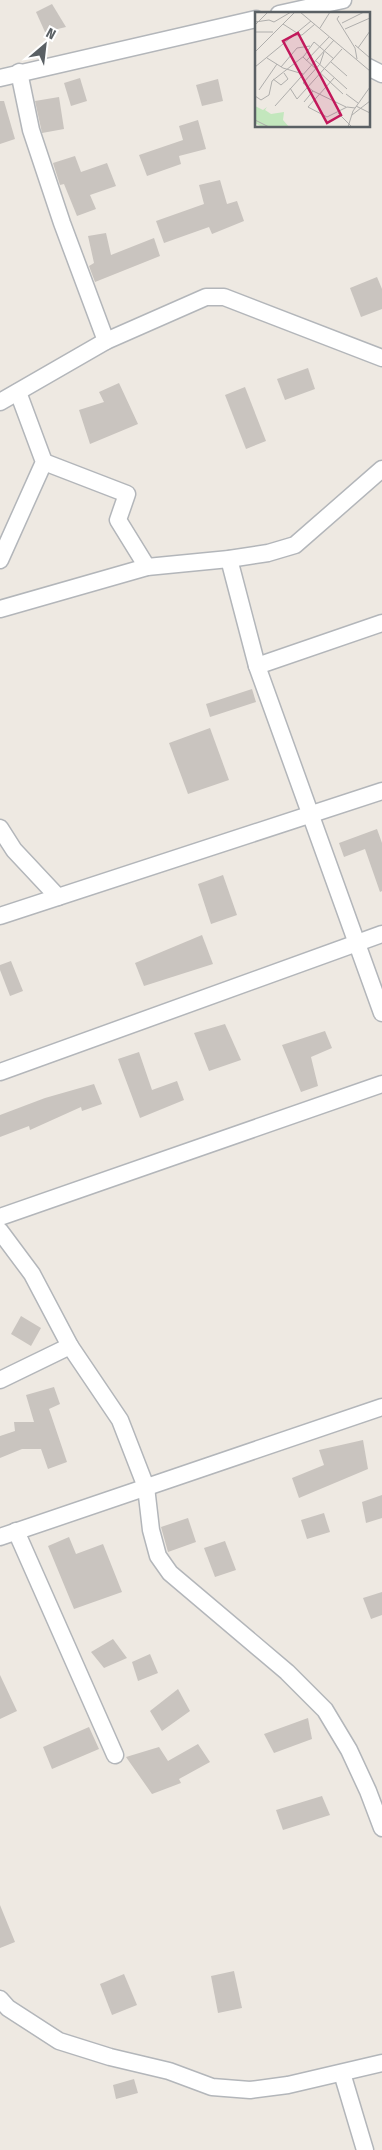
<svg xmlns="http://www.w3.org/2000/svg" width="382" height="2150" font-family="'Fira Sans Condensed',sans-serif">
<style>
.building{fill:#c9c4bf}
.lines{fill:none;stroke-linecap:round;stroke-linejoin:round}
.minor-casing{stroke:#b3b6ba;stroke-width:19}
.minor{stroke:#fff;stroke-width:16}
.inset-road{fill:none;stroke:#afaeac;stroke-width:1}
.view{fill:#c2185b;fill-opacity:0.15;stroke:#c2185b;stroke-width:2.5}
.inset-edge{fill:none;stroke:#5a6064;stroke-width:2.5}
</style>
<rect width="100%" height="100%" fill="#eee9e2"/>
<g class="building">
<path d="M52 4 66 27 45 32 36 12Z"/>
<path d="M80 78 87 101 71 106 64 83Z"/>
<path d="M218 79 223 101 202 106 196 85Z"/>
<path d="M59 97 64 129 42 133 35 101Z"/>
<path d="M0 101H4L15 139 0 144Z"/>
<path d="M198 120 206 149 179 156 181 164 147 176 139 155 183 140 179 126Z"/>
<path d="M75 156 81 172 107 163 116 186 90 195 96 209 77 216 64 184 60 185 53 163Z"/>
<path d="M220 180 227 204 237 201 244 221 212 234 209 227 164 243 156 221 204 204 199 185Z"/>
<path d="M106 233 111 255 154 238 160 256 95 282 89 266 94 263 88 236Z"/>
<path d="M377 277 382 289V309L361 317 350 288Z"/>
<path d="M308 368 315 389 285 400 277 379Z"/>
<path d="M119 383 138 424 90 444 79 410 104 402 99 392Z"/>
<path d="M245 387 266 441 246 449 225 395Z"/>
<path d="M252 689 256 702 210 717 206 704Z"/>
<path d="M210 728 229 780 188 794 169 743Z"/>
<path d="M377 829 382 843V891L380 892 365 849 344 857 339 843Z"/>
<path d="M223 875 237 915 211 924 198 884Z"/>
<path d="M202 935 213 964 144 986 135 963Z"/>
<path d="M11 961 23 991 10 996 0 970V965Z"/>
<path d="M225 1024 241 1060 209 1071 194 1033Z"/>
<path d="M325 1031 332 1048 311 1057 318 1086 301 1092 282 1045Z"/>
<path d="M139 1052 152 1090 177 1081 184 1100 140 1118 118 1059Z"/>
<path d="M94 1084 102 1104 82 1111 81 1107 30 1130 29 1126 0 1137V1115L45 1098Z"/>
<path d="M21 1316 41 1328 31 1346 11 1334Z"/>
<path d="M54 1387 60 1404 49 1409 67 1462 48 1469 41 1449H22L0 1458V1436L15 1431 14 1422H34L26 1395Z"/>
<path d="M363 1440 368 1469 299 1498 292 1478 324 1465 319 1450Z"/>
<path d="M382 1495V1518L366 1523 362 1502Z"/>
<path d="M324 1513 330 1532 307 1539 301 1520Z"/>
<path d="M188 1518 196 1542 168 1552 161 1527Z"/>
<path d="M69 1537 76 1554 103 1544 122 1592 74 1609 48 1546Z"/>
<path d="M225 1541 236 1570 215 1577 204 1548Z"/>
<path d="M382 1592V1615L371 1619 363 1598Z"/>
<path d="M113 1639 127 1658 104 1668 91 1652Z"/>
<path d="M150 1654 158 1673 138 1681 132 1662Z"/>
<path d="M0 1675 17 1711 0 1719Z"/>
<path d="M178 1689 190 1711 162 1731 150 1711Z"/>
<path d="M308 1718 312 1739 274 1753 264 1734Z"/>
<path d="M89 1727 99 1749 52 1769 43 1747Z"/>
<path d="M198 1744 210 1762 179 1779 181 1783 152 1794 126 1757 159 1747 168 1761Z"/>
<path d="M322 1796 330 1815 283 1830 276 1810Z"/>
<path d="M0 1905 15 1942 0 1948Z"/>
<path d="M234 1971 242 2008 218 2013 211 1976Z"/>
<path d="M124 1974 137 2005 112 2015 100 1984Z"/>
<path d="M134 2079 138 2093 116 2099 113 2085Z"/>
</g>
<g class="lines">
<g class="minor-casing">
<g id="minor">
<path d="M279 14 343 0"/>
<path d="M368 67 382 74"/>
<path d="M19 72 31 130 62 223 106 341"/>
<path d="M0 78 256 19"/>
<path d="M0 402 106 341 206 297H224L382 358"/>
<path d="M44 462 127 494 118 520 147 567"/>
<path d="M229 559 257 666 382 1013"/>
<path d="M0 560 44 462 18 392"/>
<path d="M0 609 147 567 229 559 268 553 295 545 382 469"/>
<path d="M257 666 382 623"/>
<path d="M0 828 14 850 58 897"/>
<path d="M0 916 382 791"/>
<path d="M0 1072 382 934"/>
<path d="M0 1217 382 1084"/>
<path d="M0 1231 32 1274 70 1346 0 1380"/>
<path d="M70 1346 120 1420 146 1487 151 1530 158 1556 170 1573 287 1672 325 1710 349 1750 368 1791 382 1828"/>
<path d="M16 1531 115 1755"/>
<path d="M0 1537 382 1407"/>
<path d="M0 1999 8 2008 59 2041 110 2057 169 2071 212 2087 250 2090 288 2085 382 2063"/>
<path d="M342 2073 365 2150"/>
</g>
</g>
<use href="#minor" class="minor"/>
</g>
<g transform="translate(255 12)">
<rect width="115" height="115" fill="#eee9e2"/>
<path d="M0 94 8 98 12 95 10 98 16 102 29 100 28 108 34 115H7L0 111Z" fill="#c3e7bd"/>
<path class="inset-road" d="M45 0 115 59M84 4 82 7 100 36 102 47M0 10 14 8 19 10 36 0M87 11 109 0M28 12 40 0M0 13 13 0M65 16 75 0M90 17 115 6M0 20H18M40 23H47L60 12M100 33 115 46M103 36 115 19M0 40 28 12 42 21M48 45 88 82M12 46 28 56 48 62M51 49 74 25M61 49 92 77M76 50 92 64M0 55 56 9M26 55 42 36 55 34M79 66 53 95 72 105 92 95 100 96M18 67 26 73 33 67 29 61M35 76 42 87 87 37M4 78 22 52M58 79 91 95M91 82 103 91M0 84 6 88 14 83 17 69 49 44 59 30 79 47M49 90 58 79 48 71 65 52 69 40M20 94 79 28M101 94 115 101M83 101 97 115M97 103 115 89M0 108 14 115M93 115 98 99 115 75"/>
<path class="view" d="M43 21 86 103 72 111 28 29Z"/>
<rect width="115" height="115" class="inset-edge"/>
</g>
<g transform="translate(45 45) rotate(28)" stroke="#ffffff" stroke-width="4" paint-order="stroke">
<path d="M0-4L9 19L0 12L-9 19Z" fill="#5a6064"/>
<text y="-8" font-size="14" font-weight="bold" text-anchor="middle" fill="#5a6064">N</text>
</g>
</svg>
